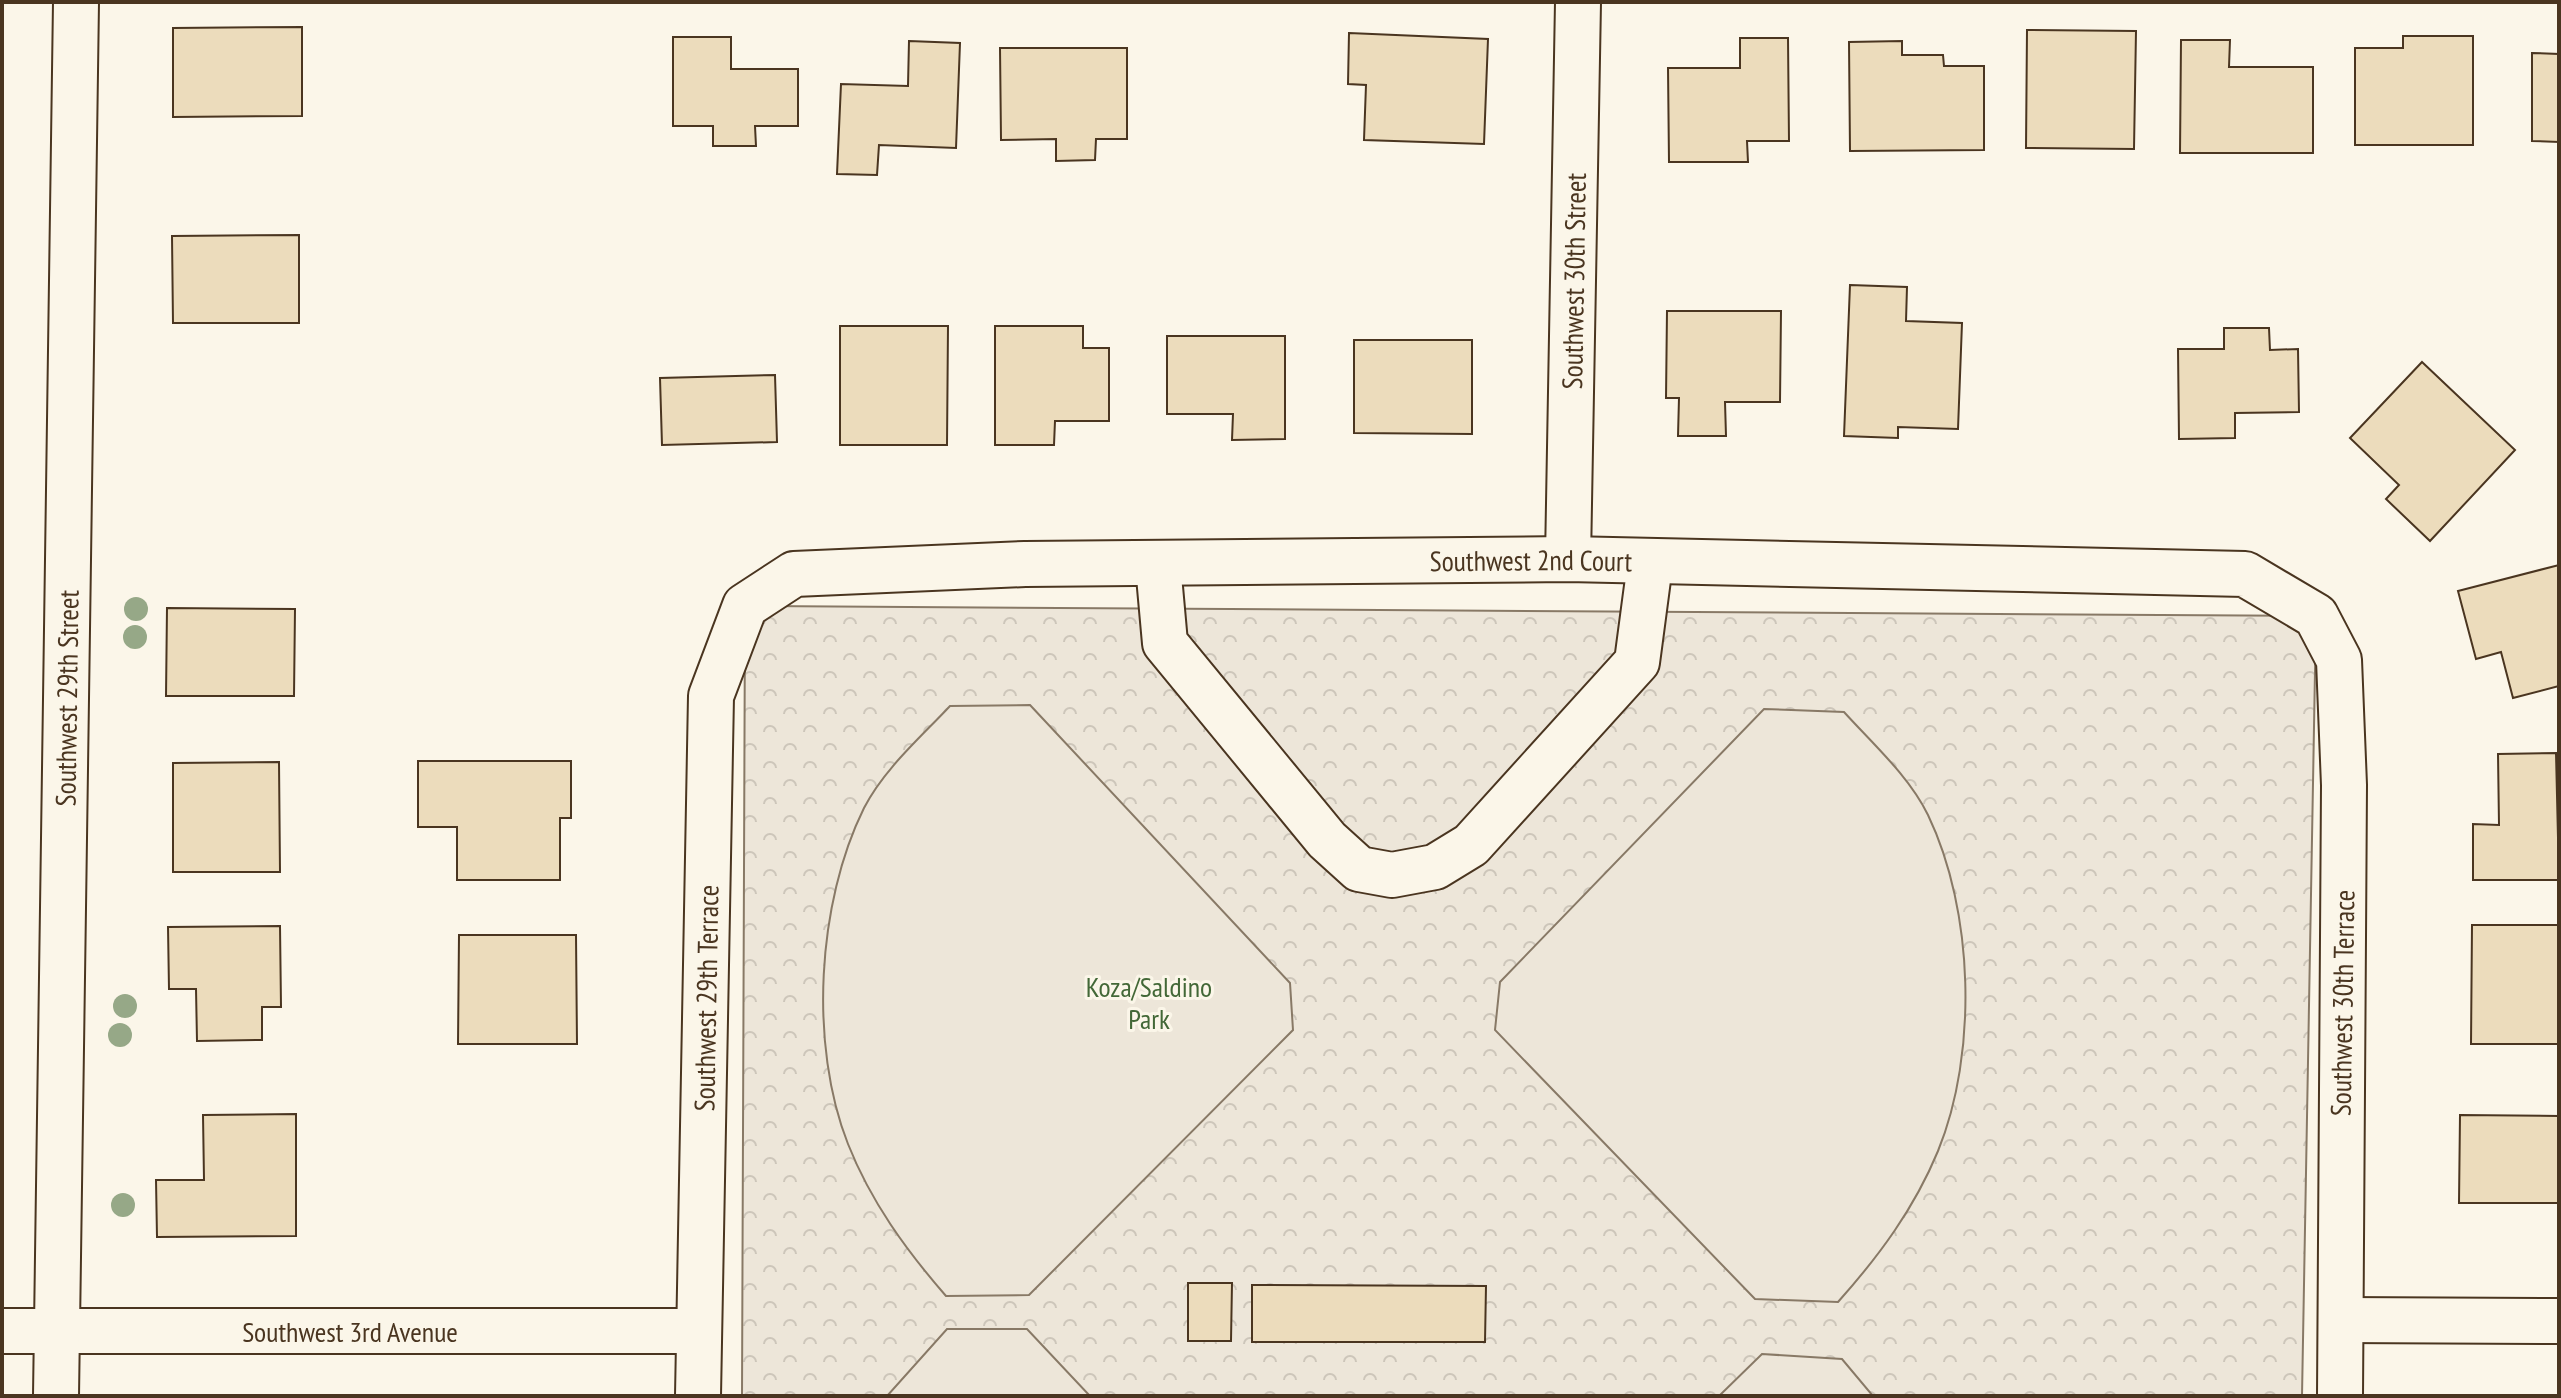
<svg xmlns="http://www.w3.org/2000/svg" width="2561" height="1398" font-family="'PT Sans Narrow',sans-serif">
<style>
.forest{fill:url(#forest-crowns);stroke:#887966;stroke-width:2}
.pitch{fill:#ede6d9;stroke:#887966;stroke-width:2}
.building{fill:#ecdcbc;stroke:#4a3520;stroke-width:2}
.lines{fill:none;stroke-linecap:round;stroke-linejoin:round}
.minor-casing{stroke:#4a3520;stroke-width:48}
.minor{stroke:#fbf6e9;stroke-width:44}
.tree{fill:#96a887}
.labels{text-anchor:middle;dominant-baseline:central;stroke-width:6;stroke-linejoin:round;paint-order:stroke}
.street-label{font-size:28px;fill:#4a3520;stroke:#fbf6e9}
.park-label{font-size:28px;fill:#436837;stroke:#fbf6e9}
</style>
<defs>
<pattern id="forest-crowns" width="20" height="18" patternUnits="userSpaceOnUse" patternTransform="scale(2)"><rect width="20" height="18" fill="#ede6d9"/><path d="M2 6a3 3 0 1 1 6 0M12 15a3 3 0 1 1 6 0" fill="none" stroke="#cdc6ba"/></pattern>
</defs>
<rect width="100%" height="100%" fill="#fbf6e9"/>
<path class="forest" d="M745 606 2316 616 2302 1396H742Z"/>
<g class="pitch">
<path d="M1030 705 1290 983 1293 1030 1029 1295 946 1296C906 1250 871 1202 848 1144 809 1045 817 903 864 808 884 769 921 737 950 706Z"/>
<path d="M1764 709 1844 712C1872 743 1909 776 1928 815 1974 911 1978 1053 1938 1151 1914 1209 1879 1256 1838 1302L1755 1299 1495 1030 1500 982Z"/>
<path d="M947 1329H1027L1090 1396H887Z"/>
<path d="M1762 1354 1842 1359 1873 1396H1719Z"/>
</g>
<g class="building">
<path d="M302 27V116L173 117V28Z"/>
<path d="M2027 30 2136 31 2134 149 2026 148Z"/>
<path d="M1349 33 1488 39 1484 144 1364 140 1366 85 1348 84Z"/>
<path d="M2403 36H2473V145H2355V48H2403Z"/>
<path d="M673 37H731V69H798V126H755L756 146H713V126H673Z"/>
<path d="M1740 38H1788L1789 141H1747L1748 162H1669L1668 68H1740Z"/>
<path d="M2181 40H2230L2229 67H2313V153H2180Z"/>
<path d="M909 41 960 43 956 148 879 145 877 175 837 174 841 84 908 86Z"/>
<path d="M1902 41V55H1943L1944 66H1984V150L1850 151 1849 42Z"/>
<path d="M1000 48H1127V139H1096L1095 160 1056 161V139L1001 140Z"/>
<path d="M2532 53 2559 54V142L2532 141Z"/>
<path d="M299 235V323H173L172 236Z"/>
<path d="M1850 285 1907 287 1906 321 1962 323 1958 429 1898 427V438L1844 436Z"/>
<path d="M1667 311H1781L1780 402H1725L1726 436H1678L1679 398H1666Z"/>
<path d="M840 326H948L947 445H840Z"/>
<path d="M995 326H1083V348H1109V421H1055L1054 445H995Z"/>
<path d="M2224 328H2269L2270 350 2298 349 2299 412 2235 413V438L2179 439 2178 349H2224Z"/>
<path d="M1167 336H1285V439L1232 440 1233 414H1167Z"/>
<path d="M1354 340H1472V434L1354 433Z"/>
<path d="M2422 362 2515 450 2430 541 2386 499 2399 485 2350 438Z"/>
<path d="M775 375 777 442 662 445 660 378Z"/>
<path d="M2559 565V686L2513 698 2501 652 2476 659 2458 591Z"/>
<path d="M167 608 295 609 294 696H166Z"/>
<path d="M2556 753 2559 880H2473V824L2499 825 2498 754Z"/>
<path d="M418 761H571V818H560V880H457V827H418Z"/>
<path d="M279 762 280 872H173V763Z"/>
<path d="M2472 925H2559V1044H2471Z"/>
<path d="M280 926 281 1007H262V1040L197 1041 196 989H169L168 927Z"/>
<path d="M459 935H576L577 1044H458Z"/>
<path d="M296 1114V1236L157 1237 156 1180H204L203 1115Z"/>
<path d="M2460 1115 2559 1116V1203H2459Z"/>
<path d="M1188 1283H1232L1231 1341H1188Z"/>
<path d="M1252 1285 1486 1286 1485 1342H1252Z"/>
</g>
<g class="lines">
<g class="minor-casing">
<g id="minor">
<path id="s1" d="M1568 559 1578 2"/>
<path d="M1158 565 1165 643 1327 840 1359 869 1392 875 1435 867 1471 845 1637 662 1650 564"/>
<path d="M2341 1320 2559 1321"/>
<path id="s2" d="M2 1331H699"/>
<path id="s3" d="M56 1396 76 2"/>
<path id="s4" d="M698 1396 711 696 745 606 794 574 1025 564 1568 559 2245 574 2316 616 2339 660 2344 785 2340 1396"/>
</g>
</g>
<use href="#minor" class="minor"/>
</g>
<g class="tree">
<circle cx="136" cy="609" r="12"/>
<circle cx="135" cy="637" r="12"/>
<circle cx="125" cy="1006" r="12"/>
<circle cx="120" cy="1035" r="12"/>
<circle cx="123" cy="1205" r="12"/>
</g>
<g class="labels">
<g class="street-label">
<text stroke="none"><textPath href="#s1" startOffset="278">Southwest 30th Street</textPath></text>
<text stroke="none"><textPath href="#s4" startOffset="1592">Southwest 2nd Court</textPath></text>
<text stroke="none"><textPath href="#s3" startOffset="698">Southwest 29th Street</textPath></text>
<text stroke="none"><textPath href="#s4" startOffset="398">Southwest 29th Terrace</textPath></text>
<text transform="translate(2342 1003) rotate(-89)">Southwest 30th Terrace</text>
<text stroke="none"><textPath href="#s2" startOffset="348">Southwest 3rd Avenue</textPath></text>
</g>
<g class="park-label">
<text x="1149" y="986">Koza/Saldino<tspan x="1149" dy="32">Park</tspan></text>
</g>
</g>
<rect width="2561" height="1398" fill="none" stroke="#4a3520" stroke-width="8"/>
</svg>
